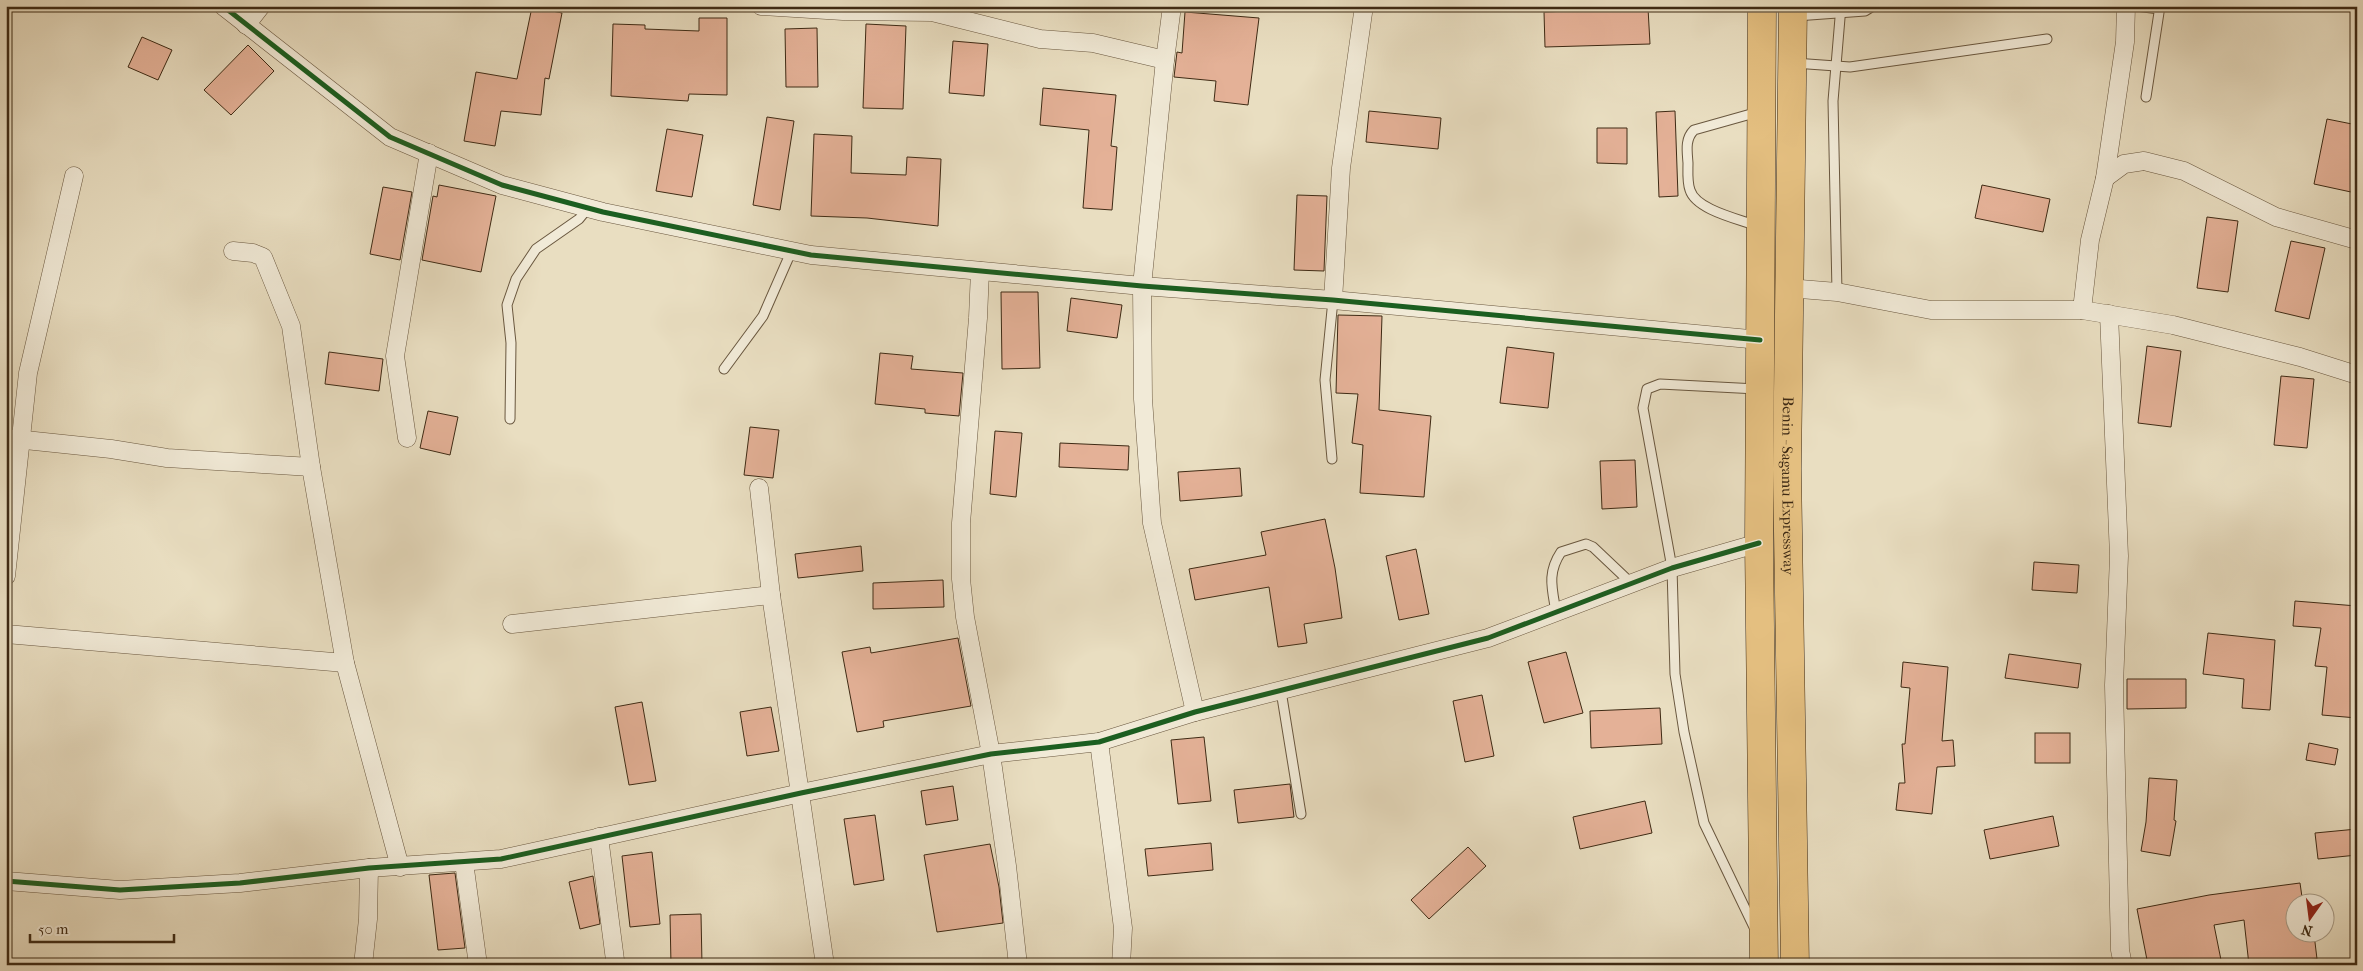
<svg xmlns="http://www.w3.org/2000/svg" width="2363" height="971" font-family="'IM FELL French Canon',serif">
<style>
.building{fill:#e4b197;stroke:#3e2a14}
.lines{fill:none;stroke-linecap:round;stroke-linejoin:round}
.lane-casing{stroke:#69573f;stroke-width:11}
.street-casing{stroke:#69573f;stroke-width:19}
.highway-casing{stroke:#3e2a14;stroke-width:29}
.lane{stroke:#f1ead7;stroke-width:9}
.street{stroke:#f1ead7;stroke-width:18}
.highway{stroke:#e4bf80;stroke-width:28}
.cycleway-casing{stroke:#f1ead7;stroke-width:8}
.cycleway{stroke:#1b5e20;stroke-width:5}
.labels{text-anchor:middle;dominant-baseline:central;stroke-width:4;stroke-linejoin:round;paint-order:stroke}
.street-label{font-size:15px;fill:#3e2a14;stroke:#f1ead7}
</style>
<rect width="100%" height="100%" fill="#e9dec1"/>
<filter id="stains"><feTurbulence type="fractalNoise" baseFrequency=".004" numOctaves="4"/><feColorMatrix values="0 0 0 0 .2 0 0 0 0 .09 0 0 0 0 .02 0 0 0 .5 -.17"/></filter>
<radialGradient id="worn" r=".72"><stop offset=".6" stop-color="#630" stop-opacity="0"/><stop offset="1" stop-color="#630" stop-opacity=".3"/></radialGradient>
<g class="building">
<path d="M532 7 562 13 549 79 545 78 541 115 501 111 495 146 464 141 476 72 517 79Z"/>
<path d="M1648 8 1650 44 1545 47 1544 12Z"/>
<path d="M1185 12 1259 18 1248 105 1214 101 1216 81 1174 77 1177 52 1182 53Z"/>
<path d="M699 18H727V95L689 94 688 101 611 96 613 24 645 25V29L699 31Z"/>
<path d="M866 24 906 26 903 109 863 108Z"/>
<path d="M817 28 818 87H786L785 29Z"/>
<path d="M142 37 172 50 158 80 128 67Z"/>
<path d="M953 41 988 44 984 96 949 93Z"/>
<path d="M248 45 274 71 231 115 204 90Z"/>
<path d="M1043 88 1116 95 1111 146 1117 147 1112 210 1083 208 1089 130 1040 125Z"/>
<path d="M1369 111 1441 118 1438 149 1366 142Z"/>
<path d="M1675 111 1678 196 1659 197 1656 112Z"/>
<path d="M767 117 794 121 780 210 753 205Z"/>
<path d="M2327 119 2357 125V165L2351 192 2314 184Z"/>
<path d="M1597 128H1627V164L1597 163Z"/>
<path d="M667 129 703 135 692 197 656 191Z"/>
<path d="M814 134 852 136 851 173 906 175 907 157 941 159 938 226 867 218 811 216Z"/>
<path d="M439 185 496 196 481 272 422 260 433 196 437 197Z"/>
<path d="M1982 185 2050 199 2043 232 1975 218Z"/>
<path d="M383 187 412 192 400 260 370 254Z"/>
<path d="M1297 195 1327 196 1324 271 1294 270Z"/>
<path d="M2207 217 2238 221 2228 292 2197 288Z"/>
<path d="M2291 241 2325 248 2309 319 2275 311Z"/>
<path d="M1001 292H1038L1040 368 1002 369Z"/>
<path d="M1071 298 1122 305 1117 338 1067 331Z"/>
<path d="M1338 315 1382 316 1379 410 1431 416 1424 497 1360 493 1363 445 1352 443 1358 394 1336 393Z"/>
<path d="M2147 346 2181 351 2171 427 2138 423Z"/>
<path d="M1507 347 1554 353 1548 408 1500 403Z"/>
<path d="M329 352 383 359 379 391 325 384Z"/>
<path d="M880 353 913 356 911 369 963 373 959 416 925 413V409L875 404Z"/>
<path d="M2281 376 2314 379 2307 448 2274 445Z"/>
<path d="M428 411 458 417 450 455 420 448Z"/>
<path d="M750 427 779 430 773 478 744 475Z"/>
<path d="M995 431 1022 433 1016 497 990 494Z"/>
<path d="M1060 443 1129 446 1128 470 1059 467Z"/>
<path d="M1635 460 1637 507 1602 509 1600 461Z"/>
<path d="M1240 468 1242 496 1180 501 1178 472Z"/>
<path d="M1325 519 1335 568 1342 618 1304 624 1307 643 1278 647 1269 587 1195 600 1189 569 1266 555 1261 532Z"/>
<path d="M861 546 863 571 798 578 795 554Z"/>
<path d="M1416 549 1429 614 1399 620 1386 556Z"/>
<path d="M2034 562 2079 565 2077 593 2032 590Z"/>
<path d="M943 580 944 607 873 609V583Z"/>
<path d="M2295 601 2357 606V718L2322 715 2327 667 2315 666 2321 628 2293 626Z"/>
<path d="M2208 633 2275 640 2270 710 2242 708 2244 679 2203 674Z"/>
<path d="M958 638 971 706 883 721 884 727 857 732 842 652 870 647 871 653Z"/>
<path d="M1566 652 1583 713 1544 723 1528 662Z"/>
<path d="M2009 654 2081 664 2078 688 2005 678Z"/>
<path d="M1903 662 1948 667 1942 741 1953 740 1955 766 1937 767 1932 814 1896 810 1899 783H1905L1902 744H1905L1910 688 1901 687Z"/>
<path d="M2127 679H2186V708L2127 709Z"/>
<path d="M1482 695 1494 756 1465 762 1453 701Z"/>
<path d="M642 702 656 781 629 785 615 707Z"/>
<path d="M771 707 779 751 747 756 740 712Z"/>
<path d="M1660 708 1662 744 1591 748 1590 711Z"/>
<rect x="2035" y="733" width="35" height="30"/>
<path d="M1204 737 1211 801 1178 804 1171 740Z"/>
<path d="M2309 743 2338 749 2335 765 2306 760Z"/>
<path d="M2149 778 2177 780 2174 820 2176 821 2170 856 2141 851 2146 822Z"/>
<path d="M1290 784 1294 817 1238 823 1234 790Z"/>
<path d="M953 786 958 820 926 825 921 791Z"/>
<path d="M1645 801 1652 833 1580 849 1573 817Z"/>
<path d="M875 815 884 880 854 885 844 819Z"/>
<path d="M2053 816 2059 846 1990 859 1984 830Z"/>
<path d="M2357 829V855L2318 859 2315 833Z"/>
<path d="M1211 843 1213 870 1148 876 1145 849Z"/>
<path d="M990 844 999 887 1003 923 937 932 924 855Z"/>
<path d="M1468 847 1486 866 1429 919 1411 900Z"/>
<path d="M652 852 660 924 630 927 622 856Z"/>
<path d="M455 873 465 948 438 950 429 875Z"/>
<path d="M593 876 600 924 580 929 569 882Z"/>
<path d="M2300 883 2303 904H2296V934H2314L2317 959 2249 965 2244 920 2214 925 2222 965H2148L2137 909 2209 895Z"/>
<path d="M701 914 702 965H671L670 915Z"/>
</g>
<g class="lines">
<g class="lane-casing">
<g id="lane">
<path d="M2136 6 2159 9"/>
<path d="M1796 16 1865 11 1873 6"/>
<path d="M1794 63 1850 67 2047 39"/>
<path d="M2146 97 2160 6"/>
<path d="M1757 226C1739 219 1696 210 1690 190 1687 182 1688 171 1688 163 1687 150 1685 139 1694 130L1758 112"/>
<path d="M1837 292 1833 101 1841 6"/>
<path d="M724 369 763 316 791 252"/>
<path d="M510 419 511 343 507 305 516 279 536 249 579 219 588 208"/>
<path d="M1332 459 1325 380 1333 300"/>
<path d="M1556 612C1552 588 1547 573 1561 552L1586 544 1593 547 1631 583"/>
<path d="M1281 691 1301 814"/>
<path d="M1754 927 1704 823 1684 732 1675 674 1672 568 1643 408 1647 389 1660 384 1757 389"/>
</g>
</g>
<g class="street-casing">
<g id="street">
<path d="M223 6 390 137 502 185 603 212 811 255 1142 286 1333 300 1760 340"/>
<path d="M761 6 843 11 932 12 1040 39 1093 43 1165 60"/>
<path d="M1172 6 1165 60 1142 286 1143 399 1152 523 1195 712"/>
<path d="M246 25 261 6"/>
<path d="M2105 178 2124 164 2144 161 2184 171 2276 217 2357 240"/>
<path d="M233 251 253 253 263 257 291 326 311 467 345 663 400 867"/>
<path d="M980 271 978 318 961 523V579L965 617 991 754 1007 866 1018 965"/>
<path d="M1788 288 1837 292 1931 310H2082L2173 325 2300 357 2357 375"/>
<path d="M1333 300 1341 168 1364 6"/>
<path d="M2082 310 2090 240 2105 178 2125 42 2126 6"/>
<path d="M2109 314 2119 556 2114 685 2120 950 2123 965"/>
<path d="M6 438 111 449 167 458 311 467"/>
<path d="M407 438 395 356 429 153"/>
<path d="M759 488 771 595 825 965"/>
<path d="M6 576 28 373 74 176"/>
<path d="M512 624 771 595"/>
<path d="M6 634 345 663"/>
<path d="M1099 742 1123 928 1121 965"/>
<path d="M599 837 615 960"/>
<path d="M464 862 478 965"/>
<path d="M6 881 120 890 240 883 369 868 501 859 801 793 991 754 1099 742 1195 712 1488 638 1672 568 1759 543"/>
<path d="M363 965 368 919 369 868"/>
</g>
</g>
<g class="highway-casing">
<g id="highway">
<path d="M1762 6 1759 543 1764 965"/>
<path id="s1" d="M1793 6 1787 469 1795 965"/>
</g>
</g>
<use href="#lane" class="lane"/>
<use href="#street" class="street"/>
<use href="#highway" class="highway"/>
<g class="cycleway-casing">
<g id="cycleway">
<path d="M223 6 390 137 502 185 603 212 811 255 1142 286 1333 300 1760 340"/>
<path d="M6 881 120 890 240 883 369 868 501 859 801 793 991 754 1099 742 1195 712 1488 638 1672 568 1759 543"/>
</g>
</g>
<use href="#cycleway" class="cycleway"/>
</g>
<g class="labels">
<g class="street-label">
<text stroke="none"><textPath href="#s1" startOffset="480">Benin - Sagamu Expressway</textPath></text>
</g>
</g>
<rect width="2363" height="971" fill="none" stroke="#e9dec1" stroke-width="25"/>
<rect x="8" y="8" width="2348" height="956" fill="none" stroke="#3e2a14" stroke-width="2.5"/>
<rect x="12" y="12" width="2338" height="946" fill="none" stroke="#3e2a14"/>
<g transform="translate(2310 918) rotate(194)"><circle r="24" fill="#f1ead7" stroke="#a99d89"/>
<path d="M0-4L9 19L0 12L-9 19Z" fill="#8f2418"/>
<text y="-8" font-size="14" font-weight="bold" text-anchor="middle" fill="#3e2a14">N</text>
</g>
<path d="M30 934v8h144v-8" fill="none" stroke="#3e2a14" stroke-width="2.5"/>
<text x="38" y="934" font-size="15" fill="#3e2a14" stroke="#f1ead7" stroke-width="4" paint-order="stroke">50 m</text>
<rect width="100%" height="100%" filter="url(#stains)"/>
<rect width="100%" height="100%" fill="url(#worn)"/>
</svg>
